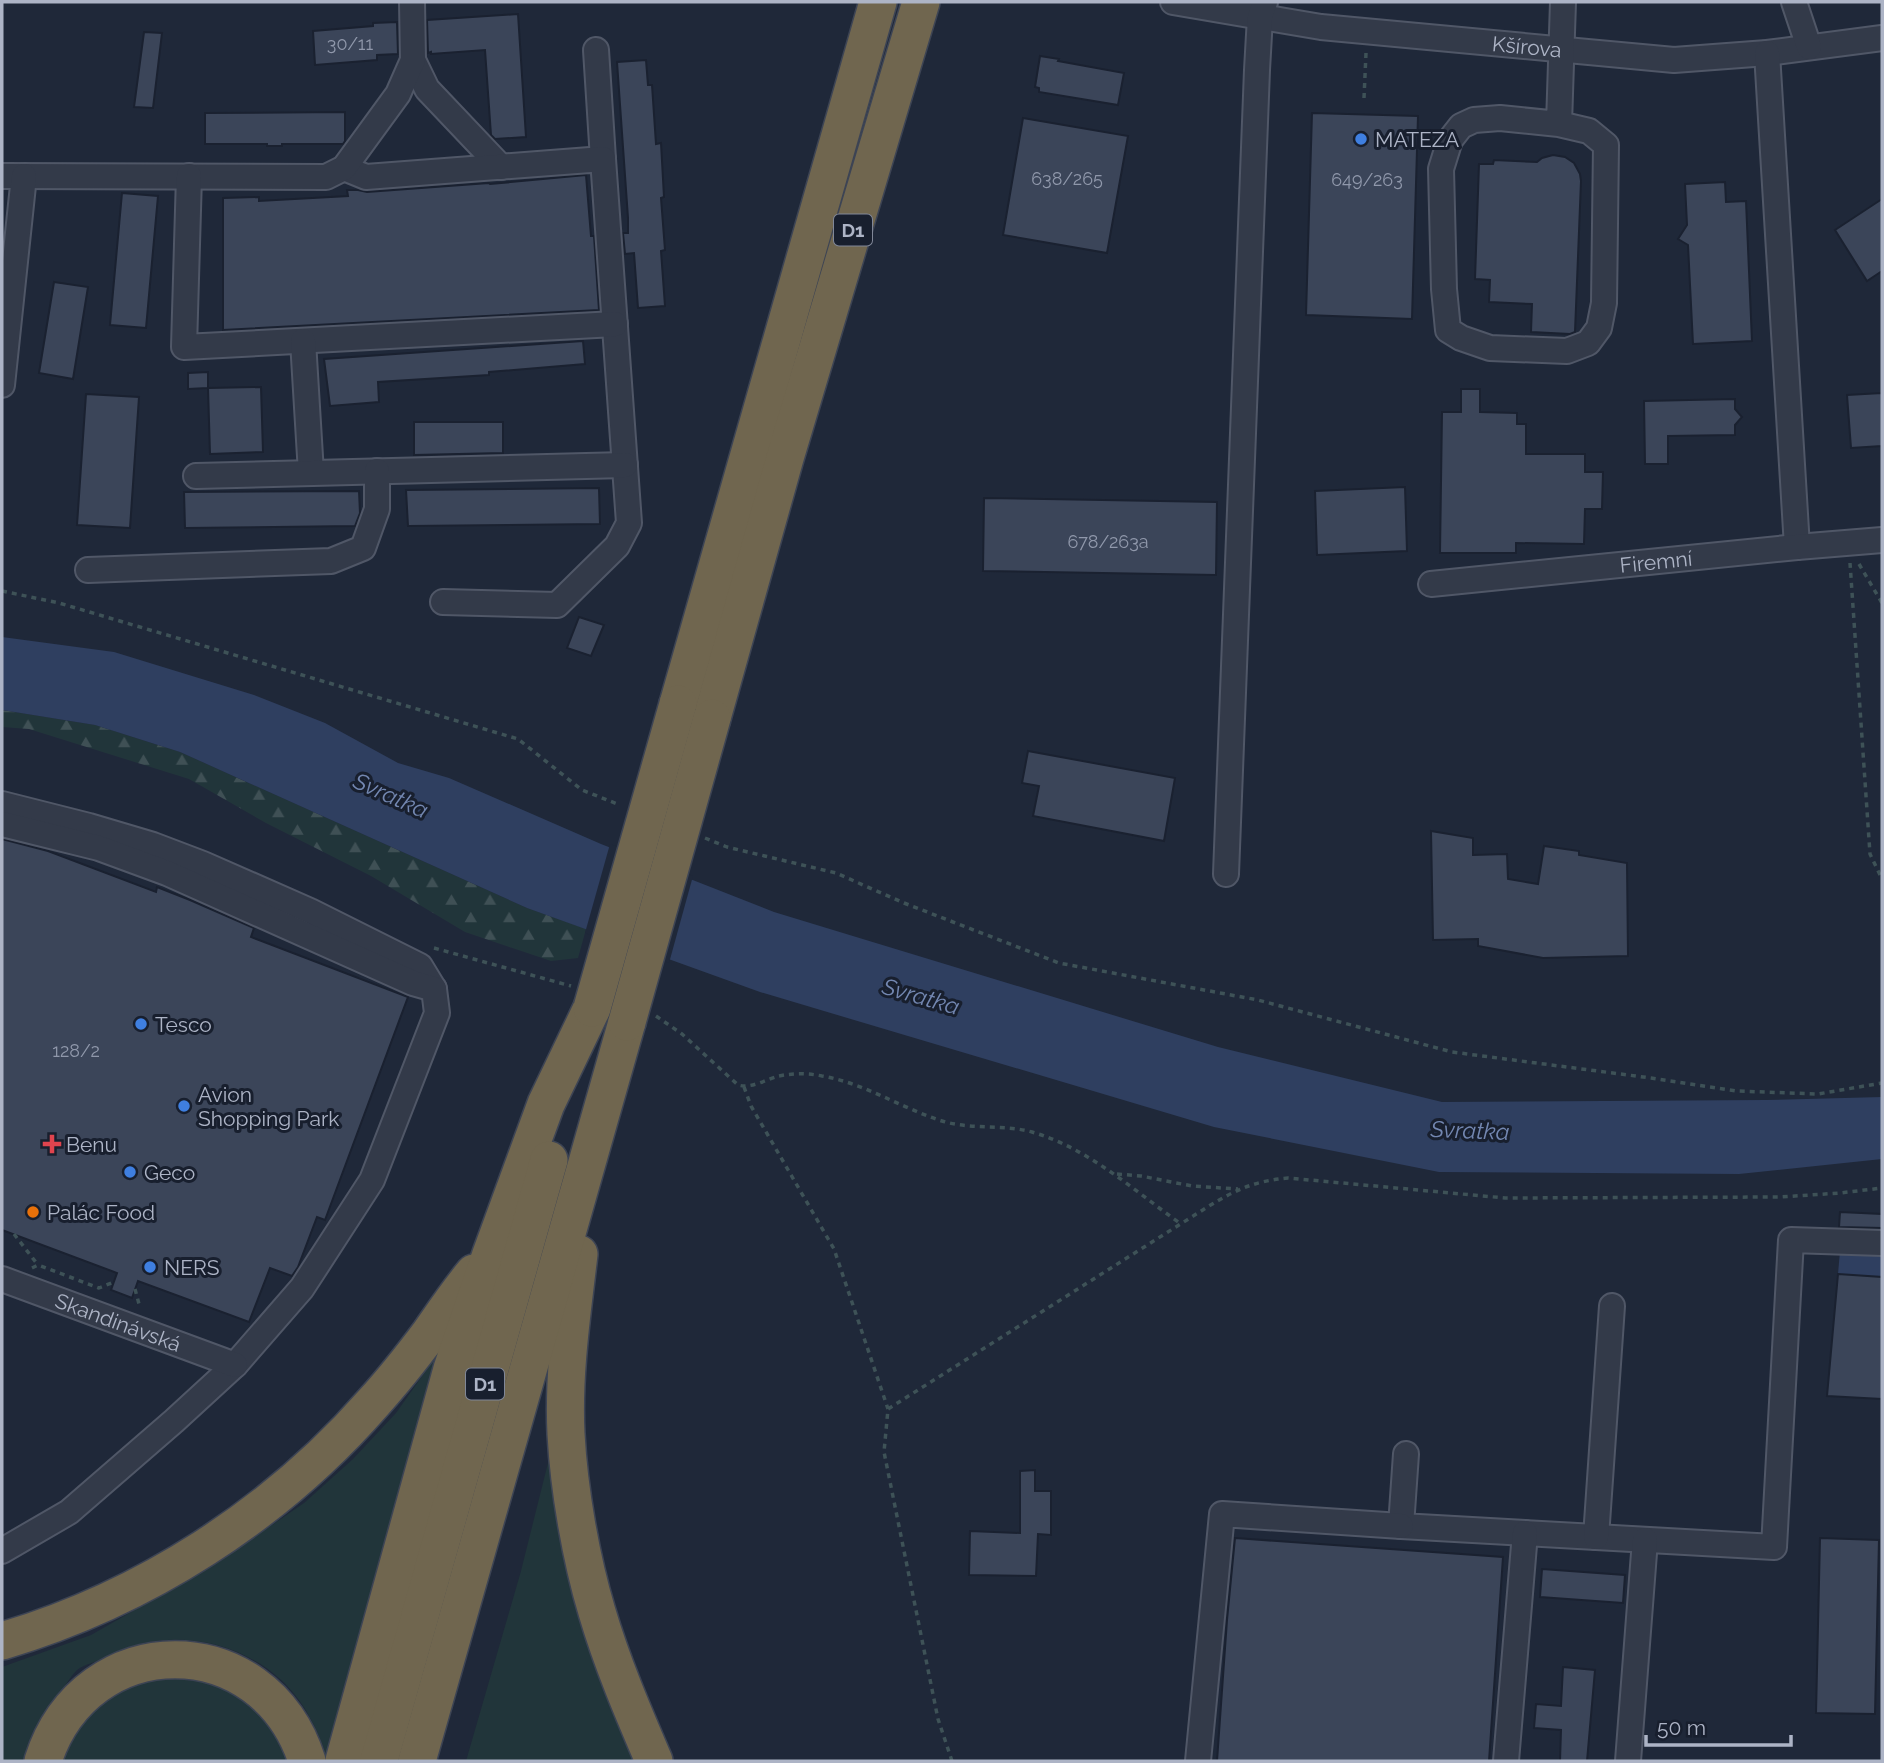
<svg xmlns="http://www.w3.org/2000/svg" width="1884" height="1763" font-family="Raleway,sans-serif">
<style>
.green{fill:#21353a}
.forest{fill:url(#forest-firs)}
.water{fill:#2f3f60}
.pier{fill:#1f2839}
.building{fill:#3b4559;stroke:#1a2130;stroke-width:2}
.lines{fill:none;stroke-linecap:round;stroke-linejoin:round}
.minor-casing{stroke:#505767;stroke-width:28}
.highway-casing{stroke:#3d4454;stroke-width:40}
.path{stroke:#3e5257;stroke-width:3.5;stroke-dasharray:5 5;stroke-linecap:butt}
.minor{stroke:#333a49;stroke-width:24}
.highway{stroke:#70664f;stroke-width:37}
.highway-bridge-casing{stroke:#3d4454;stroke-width:40;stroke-linecap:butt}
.highway-bridge{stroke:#70664f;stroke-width:37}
.shop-dot{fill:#3f7fe0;stroke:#181f2e;stroke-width:2.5}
.health-dot{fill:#e0444e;stroke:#181f2e;stroke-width:2.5}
.food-dot{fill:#e8710a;stroke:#181f2e;stroke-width:2.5}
.labels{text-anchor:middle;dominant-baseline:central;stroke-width:6;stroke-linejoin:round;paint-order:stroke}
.number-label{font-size:18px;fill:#9098ab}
.shield{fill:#181f2e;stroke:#808798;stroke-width:2}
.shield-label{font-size:19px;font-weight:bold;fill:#adb4c6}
.street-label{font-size:21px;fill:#adb4c6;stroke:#181f2e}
.poi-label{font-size:21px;fill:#adb4c6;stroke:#181f2e;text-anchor:start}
.water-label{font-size:23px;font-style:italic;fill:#7387b1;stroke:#181f2e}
</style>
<defs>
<pattern id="forest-firs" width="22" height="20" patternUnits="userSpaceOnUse" patternTransform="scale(1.75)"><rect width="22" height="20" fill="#21353a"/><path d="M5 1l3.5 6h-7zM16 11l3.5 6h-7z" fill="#3f5055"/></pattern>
</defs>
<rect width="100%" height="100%" fill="#1f2839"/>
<g class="green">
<path d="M453 1332 328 1761C321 1740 314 1722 301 1703 259 1642 171 1622 106 1657 98 1662 84 1664 77 1670 69 1678 62 1691 56 1701 40 1722 29 1734 24 1761H2V1667L91 1635 215 1564 304 1503 353 1459 396 1413Z"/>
<path d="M549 1459 557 1516 635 1761H466L521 1571Z"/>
<path d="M157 1677 215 1683 245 1701 277 1729 294 1761H60L70 1731 113 1689Z"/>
</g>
<path class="forest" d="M2 710 95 725 180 752 527 908 586 929 578 958 551 961 465 932 371 876 266 823 189 779 29 729 2 727Z"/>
<g class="water">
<path d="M2 637 114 652 254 695 325 723 398 763 449 778 601 844 774 912 1218 1047 1442 1102 1766 1100 1882 1097V1159L1739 1174 1439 1172 1214 1127 760 992 527 908 180 752 95 725 2 710Z"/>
<path d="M1840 1251 1882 1253V1277L1838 1274Z"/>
</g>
<path class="pier" d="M610 844 693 876 669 963 585 933Z"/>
<g class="building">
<path d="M518 14 526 137 495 139 491 135 485 50 431 54V52L428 53 427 20Z"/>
<path d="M397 22 398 54 377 55V60L315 65 313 31 373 26V23Z"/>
<path d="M144 32 162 33 153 108 134 107Z"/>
<path d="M1040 56 1059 59 1058 61 1124 73 1118 105 1039 92V88L1035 87Z"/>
<path d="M646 60 648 85H652L656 144 661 143 664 197 661 198 665 250 661 251 665 306 638 308 634 253 625 254 623 233H628V218L617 62Z"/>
<path d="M345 112V141L343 144H282V146H267V144H205V113Z"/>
<path d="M1312 113 1418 116 1412 319 1306 315Z"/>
<path d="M1023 118 1128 136 1107 253 1003 235Z"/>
<path d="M1553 155 1565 157 1574 163 1580 174 1581 181 1575 332 1570 334 1531 332 1532 304 1489 302 1490 280 1475 279 1479 164H1493L1494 160 1537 162 1542 158Z"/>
<path d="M586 175 591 236H594L599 310 223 330V198L259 197V201L348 196 347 190H358L367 192 489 183 490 184Z"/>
<path d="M1725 182 1726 202 1746 201 1752 341 1693 344 1688 245 1678 239 1687 225 1685 184Z"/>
<path d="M122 193 158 196 146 328 110 325Z"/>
<path d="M1882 199V271L1867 281 1835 230Z"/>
<path d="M54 282 88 287 73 379 39 373Z"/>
<path d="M583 341 585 364 489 372V375L378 382 379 402 330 406 324 359Z"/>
<path d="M208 372V388L188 389V373Z"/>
<path d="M261 387 263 452 210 454 208 388Z"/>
<path d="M1461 389H1480V412L1517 413V424H1526V454H1585V472H1603L1602 509H1585L1584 544 1516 543V553H1440L1442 412H1461Z"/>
<path d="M1882 393V446L1851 448 1847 395Z"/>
<path d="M86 394 139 397 130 528 77 525Z"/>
<path d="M1735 399V409L1742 417 1735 425V435L1668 436V464H1645L1644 401Z"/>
<path d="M414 422H503V453L414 455Z"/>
<path d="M1405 487 1407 551 1317 555 1315 491Z"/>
<path d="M599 488 600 524 408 526 406 490Z"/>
<path d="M359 491 360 513 355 526 185 528 184 492Z"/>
<path d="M984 498 1217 502 1216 575 983 571Z"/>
<path d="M579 617 604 625 591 656 567 648Z"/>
<path d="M1028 751 1175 778 1164 841 1033 816 1039 786 1022 783Z"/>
<path d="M1431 831 1473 838V855L1507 854 1508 879 1538 884 1544 846 1579 851V855L1627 863 1628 956 1543 958 1478 946V939L1433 940Z"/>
<path d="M2 839 48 851 156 892 157 887 190 900 254 928 251 937 408 997 325 1220 317 1217 298 1267 292 1276 270 1268 249 1322 138 1281 132 1298 111 1290 117 1273 2 1230Z"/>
<path d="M1840 1212 1882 1214V1228L1839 1227Z"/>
<path d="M1838 1274 1882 1277V1399L1827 1396Z"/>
<path d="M1035 1470V1491H1051V1535L1038 1534 1036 1576 969 1575 970 1531 1020 1533V1471Z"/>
<path d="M1235 1538 1503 1557 1489 1761H1217L1227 1620Z"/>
<path d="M1820 1538 1879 1540 1875 1714 1816 1713Z"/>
<path d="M1542 1569 1625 1575 1623 1603 1540 1597Z"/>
<path d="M1563 1667 1595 1670 1587 1761H1560L1561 1730 1534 1728 1536 1704 1561 1706Z"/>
</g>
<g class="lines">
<g class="minor-casing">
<g id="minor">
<path id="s1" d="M1173 2 1321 27 1674 60 1767 53 1882 38"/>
<path d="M1794 2 1809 47"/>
<path d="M596 50 603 159"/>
<path d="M1767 53 1797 547"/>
<path d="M413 60 427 89 501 167"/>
<path d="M1559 124 1500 118 1474 120 1461 126 1450 140 1441 169 1444 289 1448 330 1461 338 1490 348 1567 351 1588 343 1599 328 1604 303 1606 145 1589 131 1559 124 1563 2"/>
<path d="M344 168 366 177 603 159 629 523 617 546 557 605 443 602"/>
<path d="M2 176 326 177 344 168 398 94 413 60 412 2"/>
<path d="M189 176 184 347 615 324"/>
<path d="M303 341 311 473"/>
<path d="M2 385 24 176"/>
<path d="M196 476 625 465"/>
<path d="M88 570 331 561 363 548 377 509V471"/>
<path id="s2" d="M1431 584 1797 547 1882 540"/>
<path d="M2 804 89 826 153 845 203 864 310 911 420 966 434 989"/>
<path d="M2 824 99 848 167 873 413 983 434 989 437 1013 372 1180 302 1288 235 1365 174 1421 69 1512 2 1551"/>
<path d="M1226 874 1257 70 1260 17 1265 2"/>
<path id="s3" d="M2 1279 235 1365"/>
<path d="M1406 1454 1401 1526 1774 1547 1791 1240 1882 1243"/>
<path d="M1596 1537 1612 1306"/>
<path d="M1198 1761 1222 1514 1401 1526"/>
<path d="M1506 1761 1525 1533"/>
<path d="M1628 1761 1645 1540"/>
</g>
</g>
<g class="highway-casing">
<g id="highway">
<path d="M678 704 878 2"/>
<path d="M712 718 785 458 921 2"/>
<path d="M579 1254C572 1314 563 1374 566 1434 569 1490 581 1559 597 1612 612 1663 633 1712 654 1761"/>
<path d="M2 1641C144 1599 275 1515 373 1403 393 1381 412 1357 430 1333 444 1313 458 1292 474 1273"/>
<path d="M43 1761C86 1626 264 1626 307 1761"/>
<path d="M344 1761 452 1369 491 1254 546 1104 592 1008"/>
<path d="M379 1761 549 1160"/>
<path d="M417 1761 627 1022"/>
</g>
</g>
<g class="path">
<path d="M1364 98 1366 53"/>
<path d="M1850 563 1870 854 1882 879"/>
<path d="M1859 564 1882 603"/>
<path d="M2 591 59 603 518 739 582 790 620 805"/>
<path d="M705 838 727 847 836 873 904 903 1059 963 1258 1000 1452 1052 1651 1078 1737 1091 1818 1094 1882 1083"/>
<path d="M434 948 571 986"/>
<path d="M656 1016 682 1034 738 1085C751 1089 767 1079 779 1076 794 1073 807 1073 822 1076 864 1083 901 1108 942 1121 971 1130 1003 1124 1032 1132 1090 1149 1133 1190 1181 1224"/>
<path d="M744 1087 751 1106 834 1249 888 1409"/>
<path d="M1117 1174 1141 1176 1192 1186 1238 1189"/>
<path d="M14 1234 38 1265"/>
<path d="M32 1268 38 1265 99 1288 114 1282"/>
<path d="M135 1289 139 1304 138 1307"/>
<path d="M952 1761 938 1719 884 1452 888 1409 1209 1206C1237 1189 1255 1181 1288 1178L1505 1198 1780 1197 1840 1193 1882 1188"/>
</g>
<use href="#minor" class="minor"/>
<use href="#highway" class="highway"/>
<g class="highway-bridge-casing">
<g id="highway-bridge">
<path d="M592 1008 678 704"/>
<path d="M627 1022 712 718"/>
</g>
</g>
<use href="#highway-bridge" class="highway-bridge"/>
</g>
<g class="shop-dot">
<circle cx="1361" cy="139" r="7"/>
<circle cx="141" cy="1024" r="7"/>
<circle cx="184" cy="1106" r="7"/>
<circle cx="130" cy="1172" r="7"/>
<circle cx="150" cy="1267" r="7"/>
</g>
<path class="health-dot" d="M48.5 1133.5h7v7h7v7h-7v7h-7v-7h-7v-7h7z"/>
<circle class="food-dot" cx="33" cy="1212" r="7"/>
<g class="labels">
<g class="number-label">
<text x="350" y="43">30/11</text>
<text x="1067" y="178">638/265</text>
<text x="1367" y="179">649/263</text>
<text x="1108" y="541">678/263a</text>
<text x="76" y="1050">128/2</text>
</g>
<g class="shield">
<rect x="834" y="214.5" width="38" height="31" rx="5"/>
<rect x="466" y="1368.5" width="38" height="31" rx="5"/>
</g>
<g class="shield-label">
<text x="853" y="230">D1</text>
<text x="485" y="1384">D1</text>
</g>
<g class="street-label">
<text stroke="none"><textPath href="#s1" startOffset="357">Kšírova</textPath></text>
<text stroke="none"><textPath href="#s2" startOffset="226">Firemní</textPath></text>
<text stroke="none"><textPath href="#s3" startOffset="124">Skandinávská</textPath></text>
</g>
<g class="poi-label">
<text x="1375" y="139">MATEZA</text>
<text x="155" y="1024">Tesco</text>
<text x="198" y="1094">Avion<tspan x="198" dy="24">Shopping Park</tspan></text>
<text x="66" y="1144">Benu</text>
<text x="144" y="1172">Geco</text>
<text x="47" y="1212">Palác Food</text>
<text x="164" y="1267">NERS</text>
</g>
<g class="water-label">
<text transform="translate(391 795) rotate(24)">Svratka</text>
<text transform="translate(921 996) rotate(16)">Svratka</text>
<text transform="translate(1470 1130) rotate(2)">Svratka</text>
</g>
</g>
<rect width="1884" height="1763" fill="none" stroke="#adb4c6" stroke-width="7"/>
<path d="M1646 1735v10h145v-10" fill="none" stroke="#adb4c6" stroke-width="3.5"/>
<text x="1657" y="1735" font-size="21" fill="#adb4c6" stroke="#181f2e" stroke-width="5" paint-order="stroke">50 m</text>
</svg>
